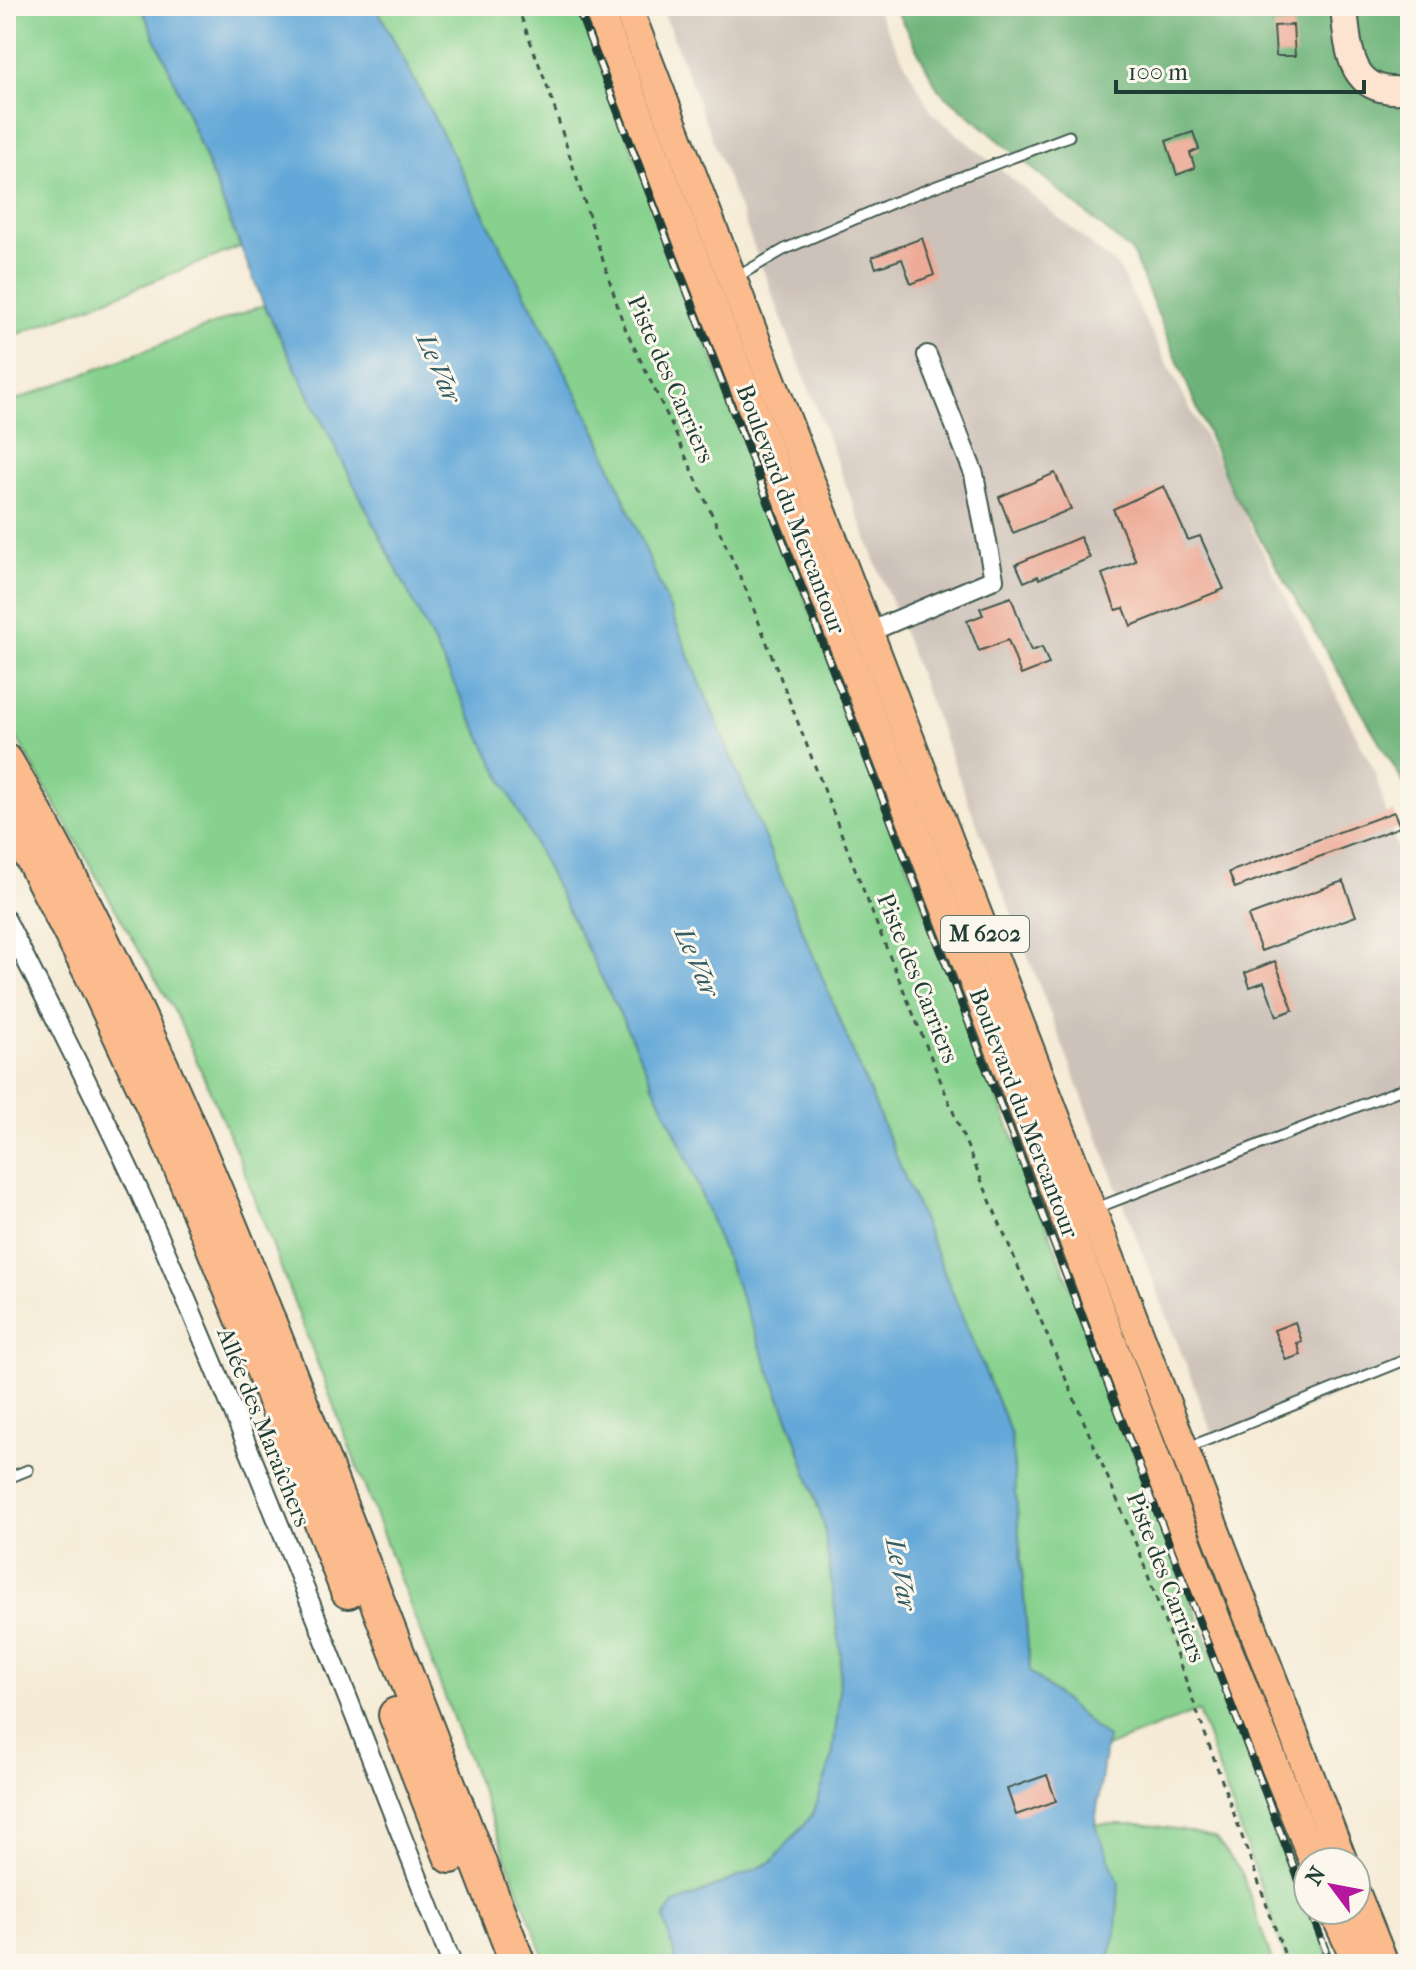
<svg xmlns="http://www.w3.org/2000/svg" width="1416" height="1970" font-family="'IM FELL French Canon',serif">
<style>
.industrial{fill:#cdc2b9}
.green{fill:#87d18e;stroke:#538761;stroke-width:2}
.forest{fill:#6db379;stroke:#467856;stroke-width:2}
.water{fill:#63a8d8;stroke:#417286;stroke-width:2}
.building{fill:#edab97}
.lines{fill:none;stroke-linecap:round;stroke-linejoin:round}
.lane-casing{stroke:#3f574c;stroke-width:13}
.street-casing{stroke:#3f574c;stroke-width:22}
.secondary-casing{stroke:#3f574c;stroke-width:30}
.primary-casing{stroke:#3f574c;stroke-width:32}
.highway-casing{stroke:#3f574c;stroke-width:38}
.path{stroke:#3f574c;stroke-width:3;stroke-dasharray:6 6;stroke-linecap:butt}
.lane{stroke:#fff;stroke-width:9}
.street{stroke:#fff;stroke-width:18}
.secondary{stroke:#fde4d1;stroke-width:26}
.primary{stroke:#fbbb8d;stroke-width:28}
.highway{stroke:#fbbb8d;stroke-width:34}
.rail-casing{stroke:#1f3d34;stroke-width:8}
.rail{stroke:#fbf7ec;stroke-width:5;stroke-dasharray:15;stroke-linecap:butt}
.labels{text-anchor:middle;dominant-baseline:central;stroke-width:6;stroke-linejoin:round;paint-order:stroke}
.shield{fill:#fbf7ec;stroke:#61756b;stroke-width:2}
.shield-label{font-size:22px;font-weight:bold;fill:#1f3d34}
.street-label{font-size:24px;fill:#1f3d34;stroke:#fbf7ec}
.water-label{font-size:26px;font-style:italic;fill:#335d65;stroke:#fbf7ec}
</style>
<rect width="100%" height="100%" fill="#fbf7ec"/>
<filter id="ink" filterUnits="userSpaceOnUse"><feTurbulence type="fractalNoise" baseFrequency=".0125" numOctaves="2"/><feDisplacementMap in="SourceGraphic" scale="16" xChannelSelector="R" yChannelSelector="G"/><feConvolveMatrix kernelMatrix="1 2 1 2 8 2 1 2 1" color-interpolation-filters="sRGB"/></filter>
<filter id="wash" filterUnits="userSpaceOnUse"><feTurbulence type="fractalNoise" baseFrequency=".006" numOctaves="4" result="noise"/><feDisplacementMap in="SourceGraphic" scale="32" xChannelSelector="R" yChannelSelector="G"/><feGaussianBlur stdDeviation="1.8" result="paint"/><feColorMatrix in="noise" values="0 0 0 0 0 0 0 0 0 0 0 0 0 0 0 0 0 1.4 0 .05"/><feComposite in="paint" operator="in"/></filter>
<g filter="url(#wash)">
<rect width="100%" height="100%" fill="#f5ebd6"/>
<path class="industrial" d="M661 6H874L932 113 1118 267 1374 770 1410 894V1366L1216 1443Z"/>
<g class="green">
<path d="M6 6H141L174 80 240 247 6 339Z"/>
<path d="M376 6H577L1237 1719 1308 1904V1910H1310L1331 1964H1288L1198 1711 1106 1747 1107 1738 1030 1672 1011 1434 597 433Z"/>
<path d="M264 305 623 1020 685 1153 796 1439 824 1526 841 1655 838 1709 832 1759 813 1814 772 1862 673 1905 664 1919 677 1964H547L236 1150 177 1016 6 719V404Z"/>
<path d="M1095 1824H1141L1183 1830 1215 1838 1242 1873 1273 1964H1107L1116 1933Z"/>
</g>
<path class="forest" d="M894 6H1410V794L1231 489 1132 252 938 89Z"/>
<path class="water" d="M141 6H376L597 433 1011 1434 1030 1672 1107 1738 1095 1824 1119 1883 1116 1933 1107 1964H677L664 1919 673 1905 772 1862 813 1814 832 1759 838 1709 841 1655 824 1526 796 1438 685 1153 623 1020 264 305 174 80Z"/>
<g id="blocks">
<g class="building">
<path d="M1293 25 1295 56H1276L1274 26Z"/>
<path d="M1193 132 1199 149 1190 153 1195 168 1177 175 1166 141Z"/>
<path d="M922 238 934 275 911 284 902 259 876 268 872 257Z"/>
<path d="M1055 473 1071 509 1013 533 999 497Z"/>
<path d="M1164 486 1188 540 1200 536 1224 589 1131 626 1124 608 1116 610 1102 574 1136 561 1113 509Z"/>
<path d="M1080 537 1090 558 1039 579 1038 576 1024 582 1016 564Z"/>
<path d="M1011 597 1031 651 1042 647 1049 664 1021 675 1008 640 979 651 967 621 983 615 980 608Z"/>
<path d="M1394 812 1400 827 1235 888 1229 872Z"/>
<path d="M1343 881 1356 916 1261 951 1248 916Z"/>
<path d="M1275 961 1293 1010 1277 1016 1264 982 1250 987 1245 973Z"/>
<path d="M1295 1322 1302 1342 1297 1343 1301 1355 1286 1360 1274 1330Z"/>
<path d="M1047 1775 1056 1801 1016 1815 1007 1789Z"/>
</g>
</g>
</g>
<g filter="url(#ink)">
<use href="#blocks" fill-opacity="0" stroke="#3f574c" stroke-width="2"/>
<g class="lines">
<g class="lane-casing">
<g id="lane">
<path d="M735 278 785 249 892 203 1069 136"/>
<path d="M1094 1209 1410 1086"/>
<path d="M1187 1448 1410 1358"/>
<path d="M6 1479 28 1470"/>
</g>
</g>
<g class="street-casing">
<g id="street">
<path d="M869 632 994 579 974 474 927 355"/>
<path d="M6 920C51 1010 97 1099 139 1191 252 1445 350 1706 452 1964"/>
</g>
</g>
<g class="secondary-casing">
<path id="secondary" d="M1344 6C1348 52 1350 98 1410 89"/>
</g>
<g class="primary-casing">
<g id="primary">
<path d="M597 6 1067 1223 1222 1635 1314 1862"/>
<path d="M627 6 1343 1862"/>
<path d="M1356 1894 1384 1964"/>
<path d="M1333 1910 1358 1964"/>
</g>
</g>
<g class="highway-casing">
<g id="highway">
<path d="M6 762C142 995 241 1247 337 1498 397 1654 458 1809 518 1964"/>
<path d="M6 812 35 863 92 974 174 1150 251 1338 348 1591"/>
<path d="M396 1715 451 1856"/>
</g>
</g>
<path class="path" d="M517 6 549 91 624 326 667 415 747 592 877 925 972 1158 1141 1556 1288 1964"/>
<use href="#lane" class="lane"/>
<use href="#street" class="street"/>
<use href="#secondary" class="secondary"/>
<use href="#primary" class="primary"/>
<use href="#highway" class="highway"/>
<g class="rail-casing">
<g id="rail">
<path d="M577 6 1308 1904"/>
<path d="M1310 1910 1331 1964"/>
</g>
</g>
<use href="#rail" class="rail"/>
</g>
</g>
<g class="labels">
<rect class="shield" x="941" y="916" width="88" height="36" rx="6"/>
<g class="shield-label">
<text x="985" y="934">M 6202</text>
</g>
<g class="street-label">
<text transform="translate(671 379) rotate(66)">Piste des Carriers</text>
<text transform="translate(791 509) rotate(69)">Boulevard du Mercantour</text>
<text transform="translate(918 978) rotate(68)">Piste des Carriers</text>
<text transform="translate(1024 1113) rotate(69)">Boulevard du Mercantour</text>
<text transform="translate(264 1427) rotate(68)">Allée des Maraîchers</text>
<text transform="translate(1166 1577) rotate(69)">Piste des Carriers</text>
</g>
<g class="water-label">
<text transform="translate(439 368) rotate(66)">Le Var</text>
<text transform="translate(697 962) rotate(66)">Le Var</text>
<text transform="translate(901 1574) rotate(79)">Le Var</text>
</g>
</g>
<rect width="1416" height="1970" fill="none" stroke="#fbf7ec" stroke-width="32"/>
<g transform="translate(1332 1886) rotate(302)"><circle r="38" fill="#fbf7ec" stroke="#a3ada2" stroke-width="2"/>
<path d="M0-6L14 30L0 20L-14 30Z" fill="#b5179e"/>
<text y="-12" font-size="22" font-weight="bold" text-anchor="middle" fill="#1f3d34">N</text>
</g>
<path d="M1116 80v12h248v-12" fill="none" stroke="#1f3d34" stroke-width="4"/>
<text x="1128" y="80" font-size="24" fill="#1f3d34" stroke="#fbf7ec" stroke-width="6" paint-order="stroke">100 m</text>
</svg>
